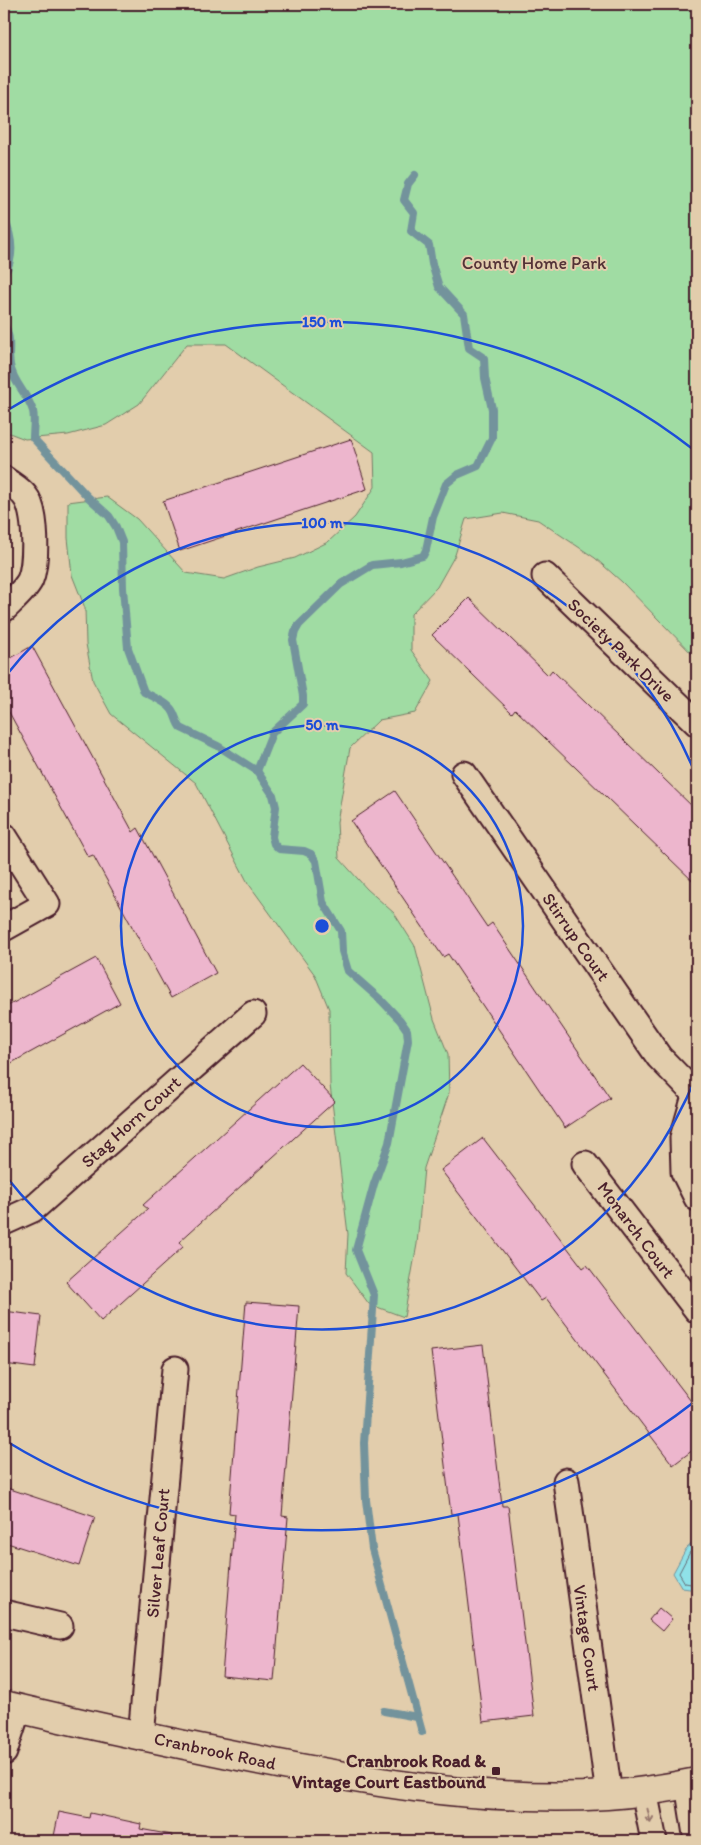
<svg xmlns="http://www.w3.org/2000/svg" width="701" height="1845" font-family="Itim,sans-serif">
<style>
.green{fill:#a0dca3;stroke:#757e67}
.water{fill:#8fe1e8;stroke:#73939c}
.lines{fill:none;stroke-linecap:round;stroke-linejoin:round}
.shore{stroke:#666d77;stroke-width:1}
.stream{stroke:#73939c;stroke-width:8}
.building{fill:#edb6cd;stroke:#4a1f2b}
.street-casing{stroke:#4a1f2b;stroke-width:29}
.secondary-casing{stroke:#4a1f2b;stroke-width:31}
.street{stroke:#e2cdac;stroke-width:25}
.secondary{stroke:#e2cdac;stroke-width:28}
.oneway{stroke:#96766c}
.ring{fill:none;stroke:#1d4ed8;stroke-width:2.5}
.poi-dot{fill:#4a1f2b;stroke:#e2cdac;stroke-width:2}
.labels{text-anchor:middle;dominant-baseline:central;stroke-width:4;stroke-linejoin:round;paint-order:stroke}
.park-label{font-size:18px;fill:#533237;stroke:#e2cdac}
.street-label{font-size:18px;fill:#4a1f2b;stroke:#e2cdac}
.poi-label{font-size:18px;font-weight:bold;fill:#4a1f2b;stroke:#e2cdac;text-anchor:end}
.centre{fill:#1d4ed8;stroke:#e2cdac;stroke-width:2.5}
.ring-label{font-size:15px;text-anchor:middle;font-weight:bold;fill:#1d4ed8;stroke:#e2cdac;stroke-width:4;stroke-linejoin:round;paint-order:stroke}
</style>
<rect width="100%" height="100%" fill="#e2cdac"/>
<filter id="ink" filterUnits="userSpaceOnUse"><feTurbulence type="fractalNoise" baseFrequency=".02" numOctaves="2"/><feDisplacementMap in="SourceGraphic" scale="10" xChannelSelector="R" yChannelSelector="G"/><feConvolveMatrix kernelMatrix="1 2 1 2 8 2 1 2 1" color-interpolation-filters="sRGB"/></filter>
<g filter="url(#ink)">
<path class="green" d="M4 4H697V659L622 582 595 558 538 520 503 513 466 519 455 555 437 587 411 614V650L433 681 415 713 379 720 350 748 337 822 339 858 367 889 394 913 415 946 434 1019 448 1054 449 1093 424 1168 417 1244 404 1317 369 1304 346 1273 348 1234 330 1085 329 1009 315 975 248 883 196 783 111 714 93 681 86 644 85 608 72 575 68 538V502L107 497 137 519 186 573 224 579 258 567 295 558 328 542 355 517 375 487 374 452 226 344H187L139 404 106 425 68 435 25 439 4 431Z"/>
<path class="water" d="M697 1539V1590L682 1588 673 1573 686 1549Z"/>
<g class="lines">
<path class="shore" d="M697 1545 690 1552 679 1573 685 1583 697 1585"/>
<g class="stream">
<path d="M4 218C12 236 15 257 4 275"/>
<path d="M4 324C13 340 7 349 10 365 13 383 28 394 33 411 35 419 33 429 33 438L88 497 109 516 116 527 122 542 123 588 128 648 144 692C153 697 167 702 172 710 176 715 176 723 181 728L218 746 257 771 273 795 276 807 272 837 274 844 279 849 304 851 311 854 316 861 323 902 341 931 342 951 348 971 382 1001 400 1020 407 1030 408 1040 389 1143 374 1184 356 1250 374 1295 364 1443 366 1500 372 1549 422 1732"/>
<path d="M257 771 272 733 303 704V696L293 640 295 632 299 625 341 584 372 565 401 562 423 556 426 550 433 517 446 484 457 475 478 466 492 438V409L485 378 484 358 469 348 464 314 439 287 432 264 429 245 411 231 414 213 404 200 408 184 415 175"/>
<path d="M384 1711 417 1717"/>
</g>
</g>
<g class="building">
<path d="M351 439 367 489 180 551 163 501Z"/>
<path d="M469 598 548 675 552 670 697 811V885L515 709 512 713 432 635Z"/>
<path d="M32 646 133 832 138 828 216 973 171 998 93 855 88 857 4 703V662Z"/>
<path d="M395 791 487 927 492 923 610 1098 565 1128 448 954 443 957 351 821Z"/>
<path d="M96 958 120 1003 4 1067V1008Z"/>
<path d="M300 1063 335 1101 179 1242 183 1247 101 1321 66 1282 148 1209 143 1205Z"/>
<path d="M483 1138 583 1268 587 1265 697 1409V1447L673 1465 546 1298 541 1301 441 1170Z"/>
<path d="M246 1302 299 1306 282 1516 288 1517 274 1681 222 1676 235 1514 229 1513Z"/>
<path d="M4 1311 41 1316 35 1368 4 1364Z"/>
<path d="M483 1345 502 1506H508L534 1716 483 1722 458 1514H451L431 1351Z"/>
<path d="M4 1487 95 1517 79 1566 4 1542Z"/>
<path d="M659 1608 672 1619 662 1631 649 1620Z"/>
<path d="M59 1812 89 1818 90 1813 141 1824 140 1829 172 1835 171 1841H173H53Z"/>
</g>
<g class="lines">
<g class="street-casing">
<g id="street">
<path d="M4 479C10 484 20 489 25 496 37 510 37 563 30 580 25 590 12 601 4 609"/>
<path d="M545 576 697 723"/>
<path d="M464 774 659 1057 695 1094H697"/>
<path d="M4 836 47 904 4 928"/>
<path d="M697 1089 683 1138 684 1172 697 1198"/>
<path d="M585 1164 697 1310"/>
<path d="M4 1222 33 1209 253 1014"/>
<path d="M566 1481 609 1795"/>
<path d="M4 1613 60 1626"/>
<path d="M141 1736 175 1369"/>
<path d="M4 1752 18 1708"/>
<path d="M688 1784 697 1841"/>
<path d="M644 1791 654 1841"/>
</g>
</g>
<g class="secondary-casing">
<path id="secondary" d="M4 1705C79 1723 154 1739 229 1754 354 1780 479 1803 607 1795 638 1793 668 1788 697 1782"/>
</g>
<use href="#street" class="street"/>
<use href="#secondary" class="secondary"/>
</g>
<defs><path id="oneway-shaft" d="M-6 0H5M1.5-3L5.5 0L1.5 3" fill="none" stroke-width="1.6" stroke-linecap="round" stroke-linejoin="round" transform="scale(1.25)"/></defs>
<use class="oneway" href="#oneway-shaft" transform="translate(649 1816) rotate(78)"/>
</g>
<g class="ring">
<circle cx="322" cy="926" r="201"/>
<path d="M697 1074A403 403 0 0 1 4 1174M4 678A403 403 0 0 1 697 778"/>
<path d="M694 1402A604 604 0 0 1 6 1441M6 411A604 604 0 0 1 694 450"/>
</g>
<rect class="poi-dot" x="491" y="1766" width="10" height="10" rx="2.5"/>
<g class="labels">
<g class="park-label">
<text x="534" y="263">County Home Park</text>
</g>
<g class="street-label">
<text transform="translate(621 650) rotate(44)">Society Park Drive</text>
<text transform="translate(576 937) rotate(55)">Stirrup Court</text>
<text transform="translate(131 1122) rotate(-42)">Stag Horn Court</text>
<text transform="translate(636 1230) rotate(53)">Monarch Court</text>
<text transform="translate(158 1553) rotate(-85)">Silver Leaf Court</text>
<text transform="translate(587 1638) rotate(82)">Vintage Court</text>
<text transform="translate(215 1751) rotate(12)">Cranbrook Road</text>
</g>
<g class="poi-label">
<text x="486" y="1761">Cranbrook Road &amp;<tspan x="486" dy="21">Vintage Court Eastbound</tspan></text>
</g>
</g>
<circle cx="322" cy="926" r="8" class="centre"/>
<g class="ring-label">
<text x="322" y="327">150 m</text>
<text x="322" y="528">100 m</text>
<text x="322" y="730">50 m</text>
</g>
<rect width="701" height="1845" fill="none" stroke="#e2cdac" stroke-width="20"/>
<rect x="10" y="10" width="681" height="1825" fill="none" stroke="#4a1f2b" stroke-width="2" filter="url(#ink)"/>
</svg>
